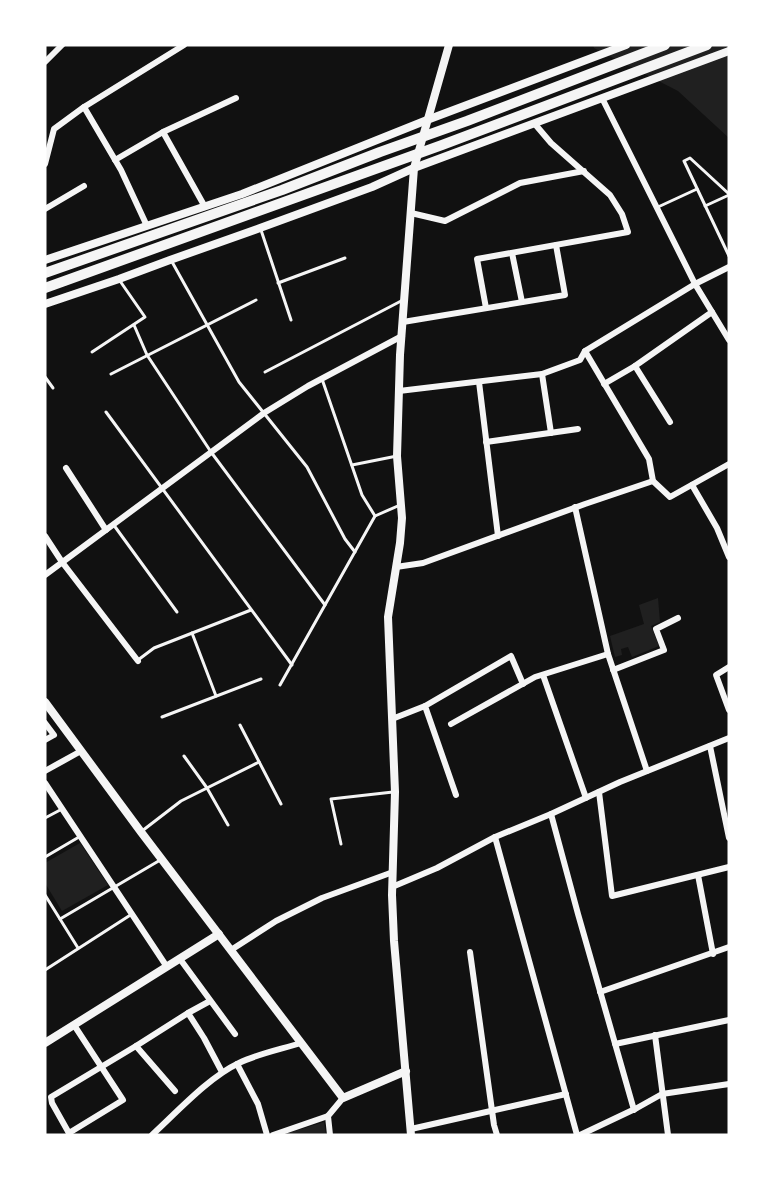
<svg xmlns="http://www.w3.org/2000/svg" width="774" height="1180" font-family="'Titillium Web',sans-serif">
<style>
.green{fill:#202020}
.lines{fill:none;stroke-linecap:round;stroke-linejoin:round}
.service{stroke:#f5f5f5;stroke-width:3}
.minor{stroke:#f5f5f5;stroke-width:6}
.tertiary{stroke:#f5f5f5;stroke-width:8}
.trunk{stroke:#f5f5f5;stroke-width:10}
</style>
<rect width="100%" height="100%" fill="#111"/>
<g class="green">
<path d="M593 45H729V138L678 91 594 48Z"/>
<path d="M658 598 660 622 651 626 659 646 632 657 628 647 621 649 622 655 615 657 610 636 644 624 639 605Z"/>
<path d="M80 843 108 885 62 911 45 883V863Z"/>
<path d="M324 1122 326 1135H282Z"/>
</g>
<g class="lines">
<g class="service">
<path d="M729 194 690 158 684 161 729 256"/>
<path d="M705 206 729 195"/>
<path d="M658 207 697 189"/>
<path d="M261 230 291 320"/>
<path d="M171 260 239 382 307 467 345 539 355 552"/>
<path d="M278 283 345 258"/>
<path d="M134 325 147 355 211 452 325 605"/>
<path d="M92 352 145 317 120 281"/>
<path d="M265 372 403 300"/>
<path d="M111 374 256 300"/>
<path d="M45 377 53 388"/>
<path d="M322 379 362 495 375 516"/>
<path d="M106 412 292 665"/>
<path d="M352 465 397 456"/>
<path d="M113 524 177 612"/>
<path d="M192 633 216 696"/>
<path d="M138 660 154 648 251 610"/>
<path d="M280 685 375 516 400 505"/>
<path d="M162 717 261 679"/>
<path d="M240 725 281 804"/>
<path d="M184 756 207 788 228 825"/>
<path d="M45 818 62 809"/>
<path d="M142 831 181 801 259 762"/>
<path d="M341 844 331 799 393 792"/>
<path d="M45 857 79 837"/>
<path d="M45 895 78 948"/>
<path d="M60 919 162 859"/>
<path d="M45 970 132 914"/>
</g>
<g class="minor">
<path d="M45 62 62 45"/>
<path d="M602 98 695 284 729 340"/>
<path d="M163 132 205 207"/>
<path d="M115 160 163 132 236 98"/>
<path d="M45 164 54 129 84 107"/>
<path d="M45 209 84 186"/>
<path d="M411 213 445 221 520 183 584 171"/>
<path d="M147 226 121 170 84 107 184 45"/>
<path d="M512 253 522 302"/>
<path d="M486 308 477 259 628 232 622 214 610 195 551 143 534 123"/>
<path d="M403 322 565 295 556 245"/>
<path d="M585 351 649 459 653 481 670 497 729 464"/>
<path d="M542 374 551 433"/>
<path d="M479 382 498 536"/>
<path d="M604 384 635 366"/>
<path d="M399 391 542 374 580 360 585 351 695 284 729 267"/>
<path d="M670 422 635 366 712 312"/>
<path d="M486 442 578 429"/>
<path d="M66 468 106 530"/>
<path d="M692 485 717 528 729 557"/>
<path d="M575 507 608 654 647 771"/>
<path d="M45 536 62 562 138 661"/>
<path d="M396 567 423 563 585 504 653 481"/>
<path d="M45 575 264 413 308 386 402 336"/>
<path d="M729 667 716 675 729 710"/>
<path d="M613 670 664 650 656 629 678 618"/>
<path d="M543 675 586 798"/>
<path d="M392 719 425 706"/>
<path d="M45 723 54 735 45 740"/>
<path d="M451 724 535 677 608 654"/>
<path d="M710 746 729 838"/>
<path d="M45 771 81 751"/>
<path d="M45 783 167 967"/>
<path d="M599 792 612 896 729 867"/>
<path d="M456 795 425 706 511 656 523 684"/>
<path d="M551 814 578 914 634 1110"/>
<path d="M495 837 577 1135"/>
<path d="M698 875 713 954"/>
<path d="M392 887 437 868 495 837 551 814 620 782 729 738"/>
<path d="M231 950 276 921 322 898 393 872"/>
<path d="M470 952 494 1125 497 1135"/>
<path d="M180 959 235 1034"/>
<path d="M600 992 729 947"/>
<path d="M188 1013 204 1038 222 1072"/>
<path d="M655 1035 668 1135"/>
<path d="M615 1044 729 1020"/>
<path d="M136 1046 175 1091"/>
<path d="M237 1064 258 1104 267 1135"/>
<path d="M411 1129 566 1094"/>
<path d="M69 1133 123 1100 74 1025"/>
<path d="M70 1135 52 1103 51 1097 136 1046 188 1013 210 1001"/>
<path d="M152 1135C177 1112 209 1077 239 1063 257 1054 282 1049 301 1043"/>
<path d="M273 1135 328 1116"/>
<path d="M330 1135 328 1116 343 1098"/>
<path d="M580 1135 637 1108 662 1094 729 1084"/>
</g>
<g class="tertiary">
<path d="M45 260 242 194 427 120 626 45"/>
<path d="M45 304 119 279 170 260 260 228 372 187 414 168 729 51"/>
<path d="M45 702 141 832 343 1098 406 1071"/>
<path d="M45 1043 219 934"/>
<path d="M411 1135 394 941 392 895 395 792 388 617 400 543 402 518 397 456 400 355 414 168 449 45"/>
</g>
<g class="trunk">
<path d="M45 273 282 190 380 152 467 121 665 45"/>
<path d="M45 288 442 145 707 45"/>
</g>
</g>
<rect width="774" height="1180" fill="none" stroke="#ffffff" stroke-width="93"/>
</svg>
